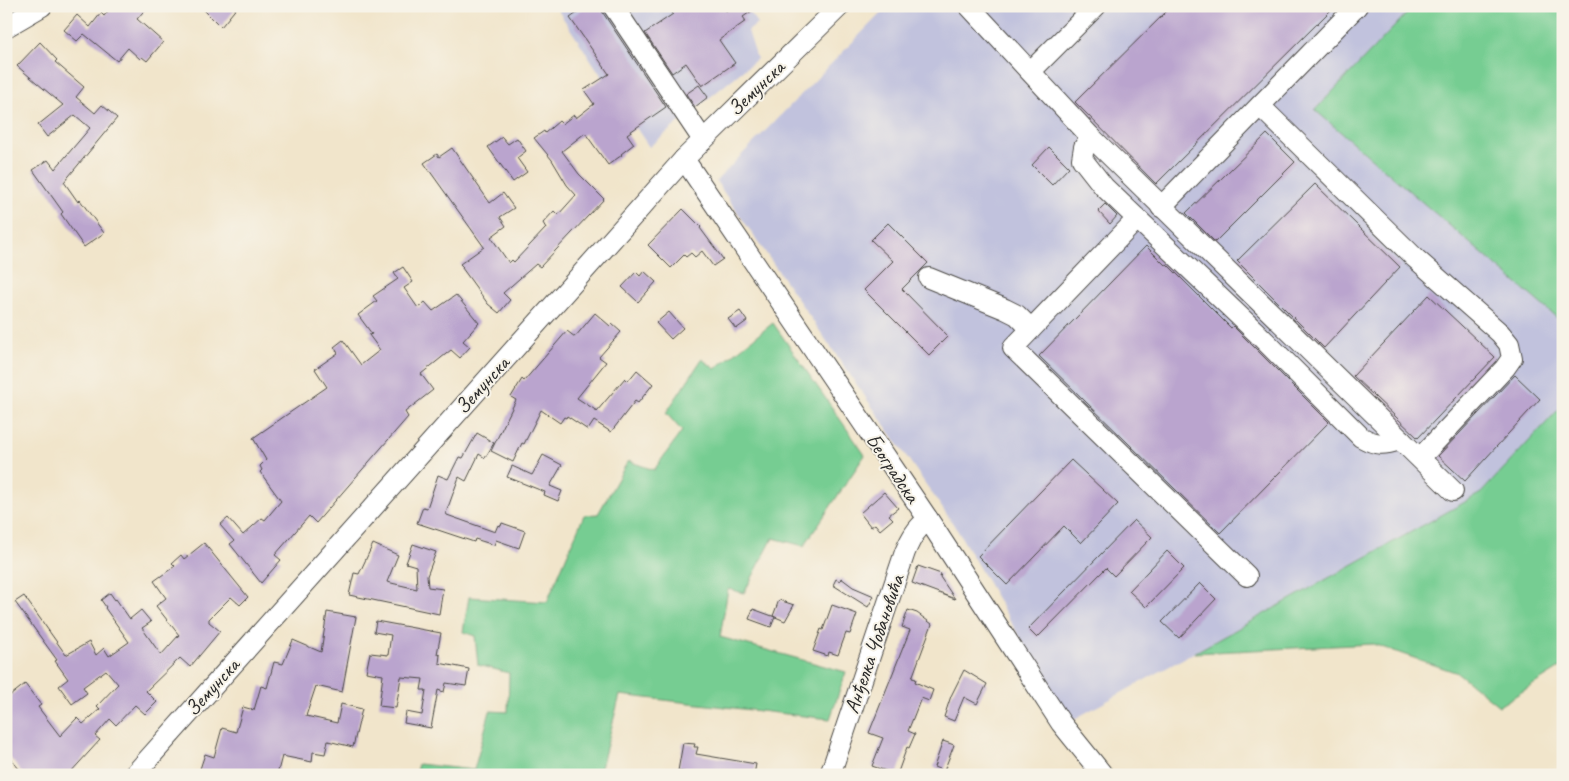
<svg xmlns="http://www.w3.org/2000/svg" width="1569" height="781" font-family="Caveat,sans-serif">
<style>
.industrial{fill:#c1c2dd}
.green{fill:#76cd92;stroke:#507c5e}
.building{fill:#baa4ce}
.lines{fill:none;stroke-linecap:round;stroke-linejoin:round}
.minor-casing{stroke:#494743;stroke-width:22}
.minor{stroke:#fff;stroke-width:20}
.labels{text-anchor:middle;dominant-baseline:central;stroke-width:4;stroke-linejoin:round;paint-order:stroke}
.street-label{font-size:21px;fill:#2b2b2b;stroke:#f7f3e8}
</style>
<rect width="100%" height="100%" fill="#f7f3e8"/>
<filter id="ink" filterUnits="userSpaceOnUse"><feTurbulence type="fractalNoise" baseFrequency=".02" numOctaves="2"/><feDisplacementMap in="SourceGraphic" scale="10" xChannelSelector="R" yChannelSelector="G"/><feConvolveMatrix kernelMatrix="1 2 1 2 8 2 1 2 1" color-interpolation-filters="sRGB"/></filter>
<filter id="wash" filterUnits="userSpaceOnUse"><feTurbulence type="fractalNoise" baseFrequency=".0096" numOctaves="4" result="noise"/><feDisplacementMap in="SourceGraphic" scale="20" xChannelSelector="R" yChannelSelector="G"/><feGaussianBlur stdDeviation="1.12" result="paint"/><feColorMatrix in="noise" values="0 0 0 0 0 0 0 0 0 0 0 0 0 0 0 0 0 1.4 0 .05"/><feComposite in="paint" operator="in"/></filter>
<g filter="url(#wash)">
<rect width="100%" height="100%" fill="#f1e5cb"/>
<g class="industrial">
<path d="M555 6H747L757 24 748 31 757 59 649 147Z"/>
<path d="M888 6H1414L1315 110 1563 323V402L1560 408 1481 493 1069 722 956 528 716 181Z"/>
</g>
<g class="green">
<path d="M1414 6H1563V323L1315 110Z"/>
<path d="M773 323 865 455 804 546 773 538 744 593 728 589 720 637 846 672 830 719 620 695 599 775H415L418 764 474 770 490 711 508 712 509 673 478 665 475 636 463 632 469 597 547 602 584 515 598 514 628 461 654 470 682 431 666 413 702 359 715 369Z"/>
<path d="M1563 402V666L1499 706 1458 673 1373 644 1194 653 1481 493 1560 408Z"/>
</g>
<g id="blocks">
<g class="building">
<path d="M112 6H148L137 19 163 42 147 61 142 57 140 59 128 48 117 61 84 34 77 41 64 30 77 15 90 27 101 13 104 16Z"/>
<path d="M200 6H238L221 27Z"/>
<path d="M587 6H601L603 13 666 107 627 134 634 144 621 154 622 155 608 165 585 133 562 151 579 174 604 199 540 267 536 264 503 293 510 300 499 313 488 304 462 268 463 267 460 264 484 247 424 163 437 154 439 157 452 148 490 203 503 193 514 208 500 217 506 226 491 237 509 263 512 260 514 262 546 228 543 223 554 211 558 215 576 195 567 185 552 160 534 138 544 131 545 133 559 121 562 124 574 115 576 118 594 104 584 90 609 74 570 18Z"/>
<path d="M668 6H723L726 11 732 6H759L743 17 746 21 719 40 735 63 702 86 686 63 672 73 645 33 673 14Z"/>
<path d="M1172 6H1335L1156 184 1075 102Z"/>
<path d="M40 42 57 60 55 62 84 87 76 97 95 113 102 105 117 118 64 182 78 202 80 200 104 233 84 247 61 214 63 212 33 170 48 160 55 169 90 128 75 115 47 137 38 125 63 105 17 66Z"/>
<path d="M699 85 708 97 695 107 686 94Z"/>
<path d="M1267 134 1295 162 1215 242 1186 213Z"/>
<path d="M502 137 508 144 517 138 526 151 517 158 527 172 513 182 488 147Z"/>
<path d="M1049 147 1069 167 1052 185 1032 165Z"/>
<path d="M1315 184 1400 267 1324 348 1237 261Z"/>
<path d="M1105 204 1117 216 1110 224 1098 211Z"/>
<path d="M683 209 701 227 700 228 723 259 713 266 702 251 695 257 691 253 686 257 684 255 671 268 648 245Z"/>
<path d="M888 223 928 263 902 289 948 336 929 355 864 290 893 261 871 240Z"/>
<path d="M1146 246 1165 265 1167 264 1231 328 1233 326 1329 422 1220 533 1039 356Z"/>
<path d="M403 267 413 282 404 288 418 308 425 302 433 311 456 295 479 323 463 341 470 347 460 358 451 350 421 374 433 390 405 412 408 417 316 523 309 516 275 555 281 560 261 583 230 544 234 541 220 525 228 518 243 535 262 518 265 520 281 501 260 472 262 470 260 466 266 460 253 438 327 387 315 369 338 353 334 347 343 340 361 365 380 350 369 335 372 334 358 315 377 301 373 296 398 279 394 273Z"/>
<path d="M644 271 656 282 638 302 622 287 636 272 640 276Z"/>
<path d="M1429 295 1495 357 1418 438 1353 376Z"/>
<path d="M740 311 747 321 736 329 728 319Z"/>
<path d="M669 312 683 328 671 339 656 323Z"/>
<path d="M595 313 610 326 612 324 621 332 599 357 606 362 577 398 597 411 625 378 628 381 637 370 653 384 638 403 635 401 611 432 594 421 588 430 567 416 566 418 564 417 560 423 541 410 524 444 522 443 513 462 491 451 516 400 511 397 522 379 524 381 567 331 575 337Z"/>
<path d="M1515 375 1540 399 1465 481 1438 456Z"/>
<path d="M477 433 494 443 485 458 479 454 466 481 459 477 446 513 447 515 495 532 498 525 501 526 502 523 525 531 519 548 496 540 494 545 475 539 474 542 417 523 423 507 427 508 438 475 448 479 459 457 463 458Z"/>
<path d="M543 455 562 465 550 486 562 491 558 501 544 495 545 492 507 477 512 466 532 475Z"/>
<path d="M1071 460 1118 504 1081 543 1064 526 1007 585 978 556Z"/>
<path d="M884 492 898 508 889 515 893 519 880 530 875 524 871 527 860 513Z"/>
<path d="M1134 520 1152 537 1114 576 1106 568 1037 638 1028 629Z"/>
<path d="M204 543 248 597 240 605 231 597 209 619V622L220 631 190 667 180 658 146 691 157 702 145 714 135 705 116 725 110 719 95 736 100 740 68 775H24L6 753V699L25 684 41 705 38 707 60 736 77 718 83 724 100 709 97 706 118 684 106 670 83 687 87 693 72 704 59 686 68 679 55 661 57 660 15 602 24 596 66 655 89 642 96 655 104 648 109 656 129 642 105 608 106 607 101 600 110 593 115 600 116 599 130 619 141 610 151 622 142 628 161 655 179 635 156 606 166 598 154 581 175 566 172 563 181 555 184 559Z"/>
<path d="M373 544 398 555 387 582 417 589 416 566 406 563 413 544 436 552 427 576 428 587 443 589 439 614 349 595 354 573 359 574Z"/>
<path d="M1167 551 1184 568 1146 607 1129 591Z"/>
<path d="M918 566 941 574 940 577 955 599 912 583Z"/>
<path d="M841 578 853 587 874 596 868 607 833 585 836 579 840 581Z"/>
<path d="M1200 583 1216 599 1179 638 1162 622Z"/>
<path d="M779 600 794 605 785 621 773 616Z"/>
<path d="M832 605 857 614 850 634 846 633 838 655 829 652 828 656 813 651 821 629 823 630Z"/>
<path d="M753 609 775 617 771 627 749 619Z"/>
<path d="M908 610 917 613 932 624 912 678 916 679 915 682 933 690 929 701 921 698 908 731 915 734 909 748 907 747 897 775 872 766 883 738 869 733 910 630 902 627Z"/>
<path d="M327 612 356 617 342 692 316 686 306 716 337 723 341 704 362 709 353 747 328 741 325 754 313 752 312 762 282 756 277 775H249L235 771 234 775H198L205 754 214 757 222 728 236 732 243 707 254 710 261 686 267 688 274 662 283 664 293 640 321 652Z"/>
<path d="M376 621 441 633 437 654 440 655 439 663 469 669 466 686 446 683 444 692 438 690 431 728 404 723 406 712 422 715 426 690H421L423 679 401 677 396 708 379 706 383 675 366 672 370 653 388 655 391 635 374 632Z"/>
<path d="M964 670 987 684 977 704 964 697 954 721 944 717 951 696Z"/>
<path d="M943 741 954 745 944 771 934 767Z"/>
<path d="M683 743 695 744 694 747H698L696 754 756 764 754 775H697L678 771Z"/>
</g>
</g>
</g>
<g filter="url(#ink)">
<use href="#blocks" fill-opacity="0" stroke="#494743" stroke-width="1"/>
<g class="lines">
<g class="minor-casing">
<g id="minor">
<path d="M613 6 703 140"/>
<path d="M969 6 1091 137 1453 491"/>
<path d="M6 27 42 6"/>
<path d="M1031 71 1096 6"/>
<path d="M1260 106 1415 258 1500 333 1509 344 1512 358 1505 368 1420 458"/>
<path d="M1091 137 1084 147 1082 159 1104 187 1256 332 1361 437C1377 446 1384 445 1401 440"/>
<path d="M684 159 928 519 1061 723 1103 775"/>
<path d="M1161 207 1357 6"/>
<path d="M1137 219 1013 348 1247 576"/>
<path d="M929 278 1005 309 1017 315 1031 329"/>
<path d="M134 775 684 159 840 6"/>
<path d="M830 775 905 552C911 538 916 529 928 519"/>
</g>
</g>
<use href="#minor" class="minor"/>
</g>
</g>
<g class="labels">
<g class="street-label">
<text transform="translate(756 88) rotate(-44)">Земунска</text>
<text transform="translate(482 385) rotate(-48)">Земунска</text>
<text transform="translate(893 468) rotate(56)">Београдска</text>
<text transform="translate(874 644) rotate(-71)">Анђелка Чобановића</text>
<text transform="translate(212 687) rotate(-48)">Земунска</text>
</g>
</g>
<rect width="1569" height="781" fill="none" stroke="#f7f3e8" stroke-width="25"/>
</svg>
